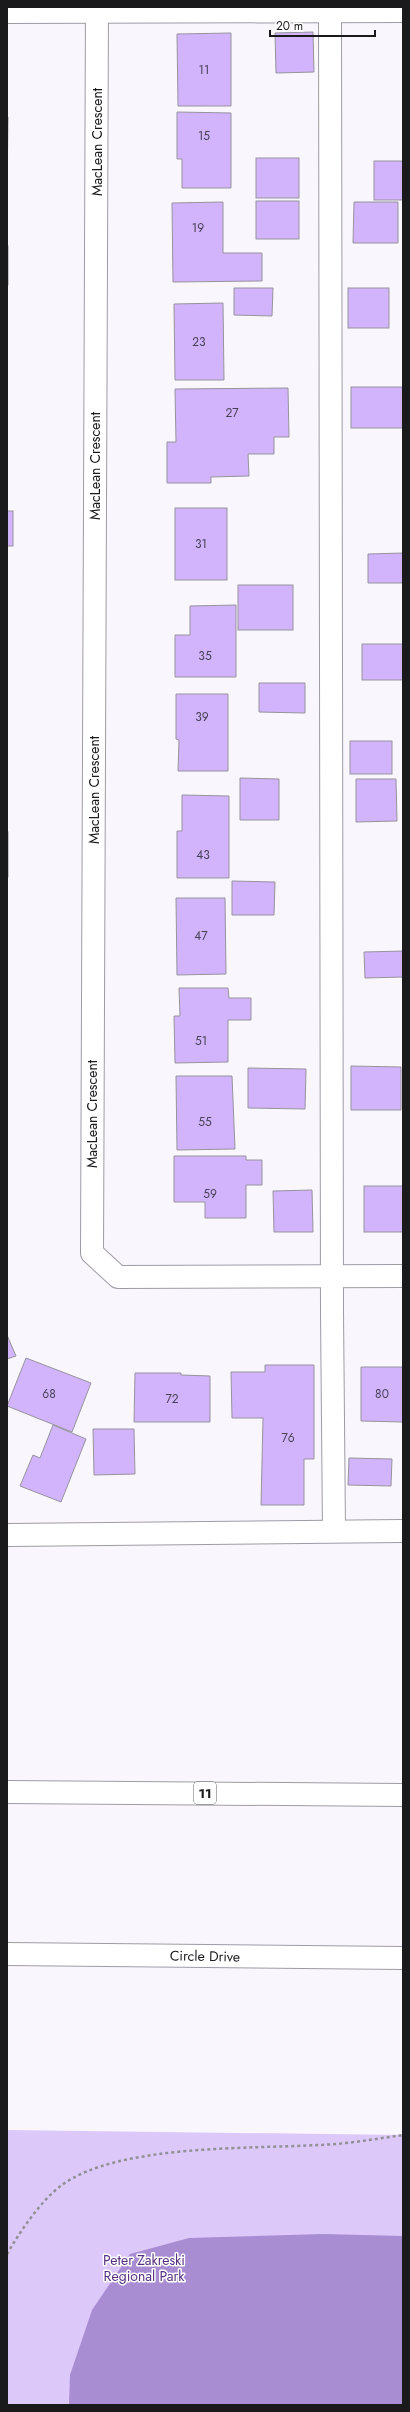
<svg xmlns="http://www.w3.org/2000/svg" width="410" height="2412" font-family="Jost,sans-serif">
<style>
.green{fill:#dcc9fa}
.water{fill:#a98dd2}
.building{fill:#d1b4fc;stroke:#97949b}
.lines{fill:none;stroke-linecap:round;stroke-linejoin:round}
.minor-casing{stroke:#9e9ca3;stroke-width:24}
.highway-casing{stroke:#9e9ca3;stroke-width:24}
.path{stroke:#929096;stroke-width:2.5;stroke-dasharray:3 3;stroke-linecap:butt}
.minor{stroke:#fff;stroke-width:22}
.highway{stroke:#fff;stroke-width:22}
.labels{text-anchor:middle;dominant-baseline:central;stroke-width:3;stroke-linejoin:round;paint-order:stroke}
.number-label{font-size:12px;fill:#484054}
.shield{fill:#fff;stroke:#5f5e60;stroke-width:1}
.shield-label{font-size:13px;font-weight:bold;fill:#1a191c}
.street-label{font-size:14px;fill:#1a191c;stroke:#fff}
.park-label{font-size:14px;fill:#562f81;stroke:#fff}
</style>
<rect width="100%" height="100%" fill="#f9f6fe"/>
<path class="green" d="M7 2130 403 2135V2405H7Z"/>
<path class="water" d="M323 2234 403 2236V2405H69L70 2375 92 2310 130 2254 189 2238Z"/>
<g class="building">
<path d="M313 32 314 72 276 73 275 33Z"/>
<path d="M231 33V106H178L177 34Z"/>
<path d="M177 112 231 113V188H182V159H177Z"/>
<path d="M7 117H8L7 194Z"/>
<rect x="256" y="158" width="43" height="40"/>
<rect x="374" y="161" width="29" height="39"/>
<rect x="256" y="201" width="43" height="38"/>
<path d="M223 202V253H262V281L173 282 172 203Z"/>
<path d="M354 202H398V243H353Z"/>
<rect x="7" y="246" width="1" height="39"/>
<path d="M234 288H273L272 316 234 315Z"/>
<rect x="348" y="288" width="41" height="40"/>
<path d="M223 303 224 380H175L174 304Z"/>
<rect x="351" y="387" width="52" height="41"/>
<path d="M288 388 289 437H274V454H248L249 476 211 477V483H167V442H176L175 389Z"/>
<rect x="175" y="508" width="52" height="72"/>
<rect x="7" y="511" width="6" height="35"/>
<path d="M403 553V583H368V554Z"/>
<rect x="238" y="585" width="55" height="45"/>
<path d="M236 605V677H175V635H190V606Z"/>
<rect x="362" y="644" width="41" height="36"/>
<path d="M259 683H305V713L259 712Z"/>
<path d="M176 694H228V771H178L179 740 176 739Z"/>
<rect x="350" y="741" width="42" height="33"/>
<path d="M240 778 279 779V820H240Z"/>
<path d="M356 779H396L397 821 356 822Z"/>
<path d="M182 795 229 796V878H177V831H182Z"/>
<rect x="7" y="832" width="1" height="45"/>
<path d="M232 881 275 882 274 915H232Z"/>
<path d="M176 898H225L226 974 177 975Z"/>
<path d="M403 951V977L365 978 364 952Z"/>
<path d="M179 988H228L229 998H251V1020H228V1062L175 1063 174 1016H180Z"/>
<path d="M351 1066 401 1067V1110H351Z"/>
<path d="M248 1068 306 1069 305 1109 248 1108Z"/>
<path d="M176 1076H232L235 1149 177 1150Z"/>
<path d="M174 1156H246V1160H262V1185H246V1218H205V1202H174Z"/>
<rect x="364" y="1186" width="39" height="46"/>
<path d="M312 1190 313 1232H274L273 1191Z"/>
<path d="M7 1335 16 1356 7 1359Z"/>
<path d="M26 1358 91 1383 72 1432 7 1406Z"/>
<path d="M265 1365H314V1459H304V1505H261L263 1418H232L231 1372H265Z"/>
<path d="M361 1367H403V1422L361 1421Z"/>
<path d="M135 1373H181V1375L210 1376V1422H134Z"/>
<path d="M53 1425 86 1439 61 1502 20 1486 33 1455 40 1458Z"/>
<path d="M93 1429H134L135 1474 94 1475Z"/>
<path d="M349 1458 392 1459 391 1486 348 1485Z"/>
</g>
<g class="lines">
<g class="minor-casing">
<g id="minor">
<path d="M97 7 92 1253 118 1277 403 1276"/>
<path d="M330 7 332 1312 334 1531"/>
<path d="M7 12 403 11"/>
<path d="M7 1535 403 1531"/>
</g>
</g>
<g class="highway-casing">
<g id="highway">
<path d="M7 1792 403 1795"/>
<path d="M7 1954 403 1958"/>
</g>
</g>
<path class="path" d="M7 2254C19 2233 42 2199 62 2185 118 2144 249 2149 319 2145 347 2144 375 2139 403 2135"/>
<use href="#minor" class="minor"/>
<use href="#highway" class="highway"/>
</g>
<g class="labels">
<g class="number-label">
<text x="204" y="70">11</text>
<text x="204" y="136">15</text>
<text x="198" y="228">19</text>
<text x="199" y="342">23</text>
<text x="232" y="413">27</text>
<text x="201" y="544">31</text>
<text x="205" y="656">35</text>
<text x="202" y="717">39</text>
<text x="203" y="855">43</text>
<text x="201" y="936">47</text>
<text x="201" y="1041">51</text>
<text x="205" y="1122">55</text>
<text x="210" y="1194">59</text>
<text x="49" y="1394">68</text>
<text x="382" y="1394">80</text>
<text x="172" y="1399">72</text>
<text x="288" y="1438">76</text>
</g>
<rect class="shield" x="194" y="1782" width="22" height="22" rx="3"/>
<g class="shield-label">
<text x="205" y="1793">11</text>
</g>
<g class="street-label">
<text transform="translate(97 142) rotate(-90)">MacLean Crescent</text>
<text transform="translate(95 466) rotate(-90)">MacLean Crescent</text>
<text transform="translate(94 790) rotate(-90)">MacLean Crescent</text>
<text transform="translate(92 1114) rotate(-90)">MacLean Crescent</text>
<text transform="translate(205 1956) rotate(1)">Circle Drive</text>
</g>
<g class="park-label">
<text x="144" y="2260">Peter Zakreski<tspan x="144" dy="16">Regional Park</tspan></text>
</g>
</g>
<rect width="410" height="2412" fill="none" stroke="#1a191c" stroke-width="16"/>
<path d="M270 30v6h105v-6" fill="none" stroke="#1a191c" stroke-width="2"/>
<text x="276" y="30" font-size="12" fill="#1a191c" stroke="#ffffff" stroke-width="3" paint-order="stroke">20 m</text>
</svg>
